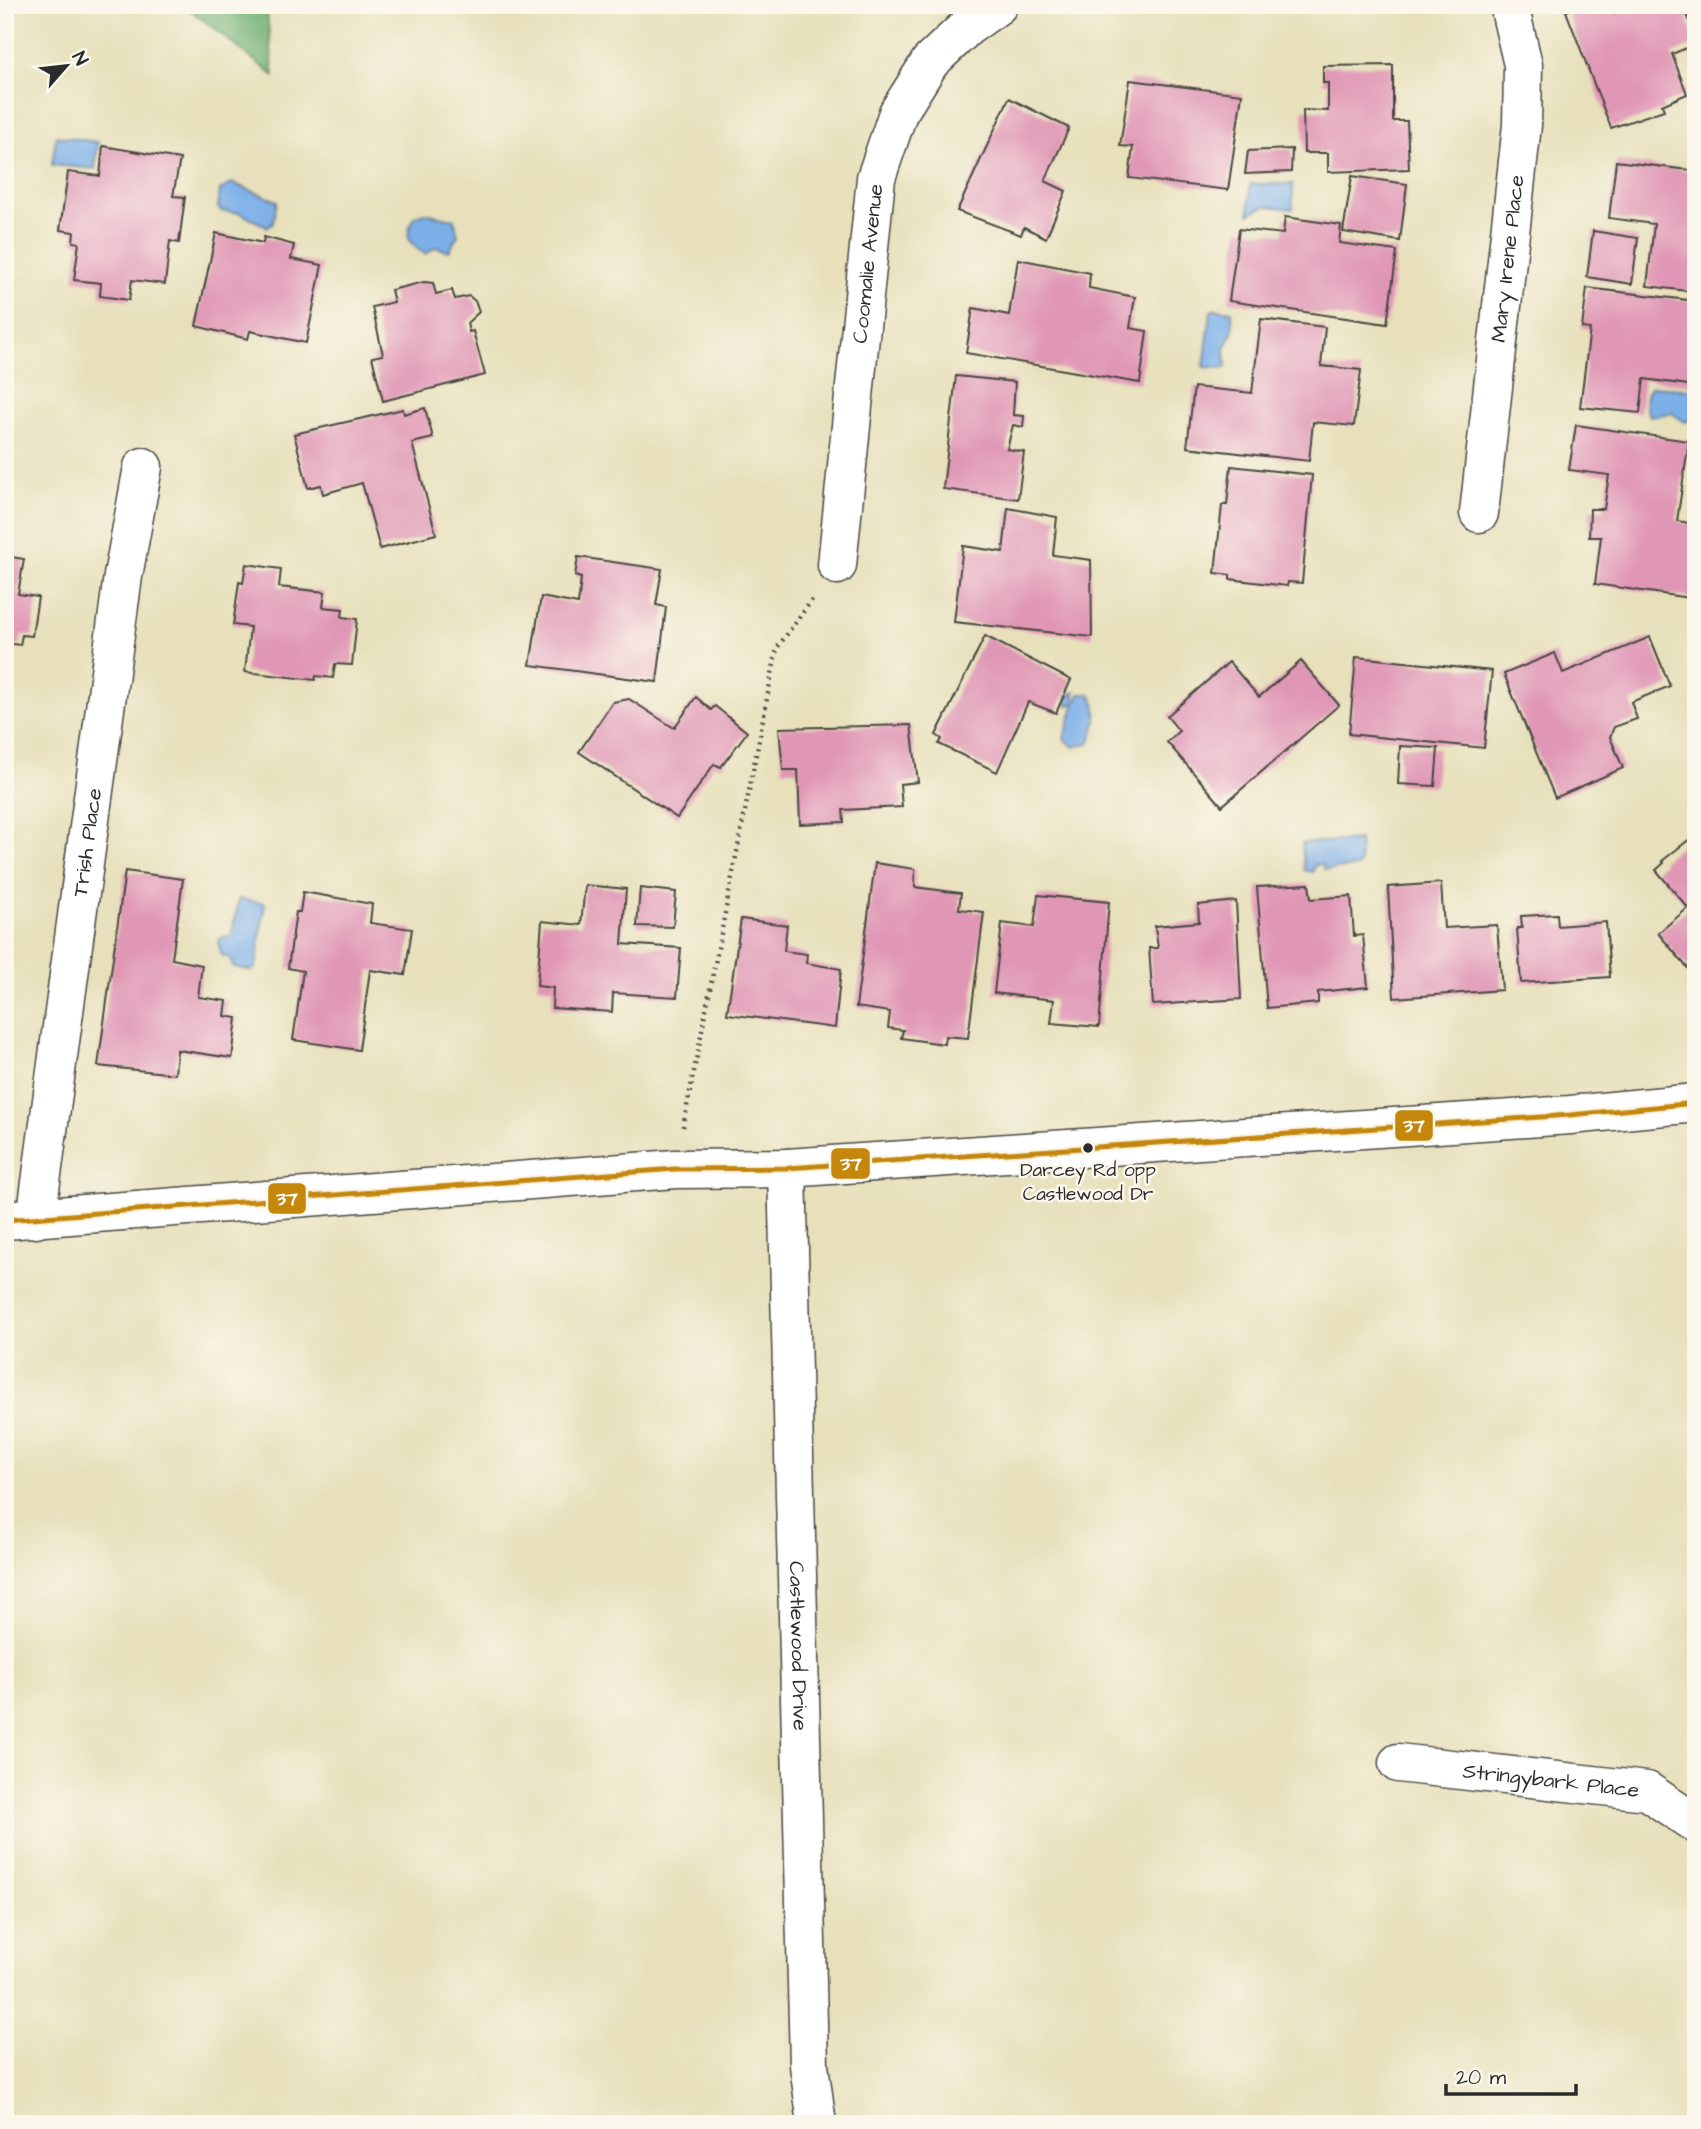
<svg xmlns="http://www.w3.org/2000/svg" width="1701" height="2129" font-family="'Architects Daughter',sans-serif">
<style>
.forest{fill:#6eaf71;stroke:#4c6d4e;stroke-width:2}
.water{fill:#7bafe8;stroke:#536d8a;stroke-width:2}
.building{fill:#e097b5}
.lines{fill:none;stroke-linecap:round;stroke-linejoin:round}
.minor-casing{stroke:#474641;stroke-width:41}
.path{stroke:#474641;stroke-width:4.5;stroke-dasharray:2 5;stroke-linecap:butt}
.minor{stroke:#fff;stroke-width:38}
.bus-1-casing{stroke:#fbf7ec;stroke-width:10}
.bus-1{stroke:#c4870b;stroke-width:5}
.bus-dot{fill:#2b2b2b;stroke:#fbf7ec;stroke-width:2.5}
.labels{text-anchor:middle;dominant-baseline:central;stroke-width:5;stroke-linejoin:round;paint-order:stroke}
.bus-label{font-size:19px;fill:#2b2b2b;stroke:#fbf7ec}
.street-label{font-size:21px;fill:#2b2b2b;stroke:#fbf7ec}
.line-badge{stroke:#fbf7ec;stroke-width:2.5}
.badge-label{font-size:19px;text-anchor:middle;font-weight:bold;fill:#fff}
</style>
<rect width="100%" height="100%" fill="#fbf7ec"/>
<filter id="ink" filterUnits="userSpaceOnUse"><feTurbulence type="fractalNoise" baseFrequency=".0143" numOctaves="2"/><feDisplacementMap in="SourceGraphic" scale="14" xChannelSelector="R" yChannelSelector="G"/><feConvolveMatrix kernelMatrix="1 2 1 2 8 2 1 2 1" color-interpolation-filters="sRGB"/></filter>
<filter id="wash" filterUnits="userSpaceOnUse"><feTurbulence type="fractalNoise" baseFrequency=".00686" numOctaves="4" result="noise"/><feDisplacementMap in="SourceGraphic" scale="28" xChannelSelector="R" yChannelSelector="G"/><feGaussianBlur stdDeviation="1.57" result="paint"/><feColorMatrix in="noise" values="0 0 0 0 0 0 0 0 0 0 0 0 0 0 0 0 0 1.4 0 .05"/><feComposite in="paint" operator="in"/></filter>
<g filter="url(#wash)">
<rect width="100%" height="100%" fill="#e7e0bb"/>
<path class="forest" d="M184 5H266L274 76Z"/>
<g class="water">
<path d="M56 136 98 142 95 169 52 165Z"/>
<path d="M232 183 277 201 273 223 268 227 240 213 221 211 218 208 220 190Z"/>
<path d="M1250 184H1293V209L1265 206 1249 214Z"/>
<path d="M424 213 454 219 458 235 449 251 436 247 425 254C407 243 404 236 414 217Z"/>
<path d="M1215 309 1232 311 1233 330 1225 348 1226 368 1204 367 1211 311Z"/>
<path d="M1653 386 1695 390 1696 418 1685 422 1672 413 1650 416C1644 407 1643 391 1653 386Z"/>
<path d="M1075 692V699L1078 700 1080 694H1090C1101 707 1096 728 1089 743L1074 747 1064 739 1075 703 1068 706 1067 696Z"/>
<path d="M1359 840 1360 864 1357 867 1324 870 1323 864 1315 865 1313 872 1304 870 1302 843Z"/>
<path d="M239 899 265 903 256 967 252 971 233 967 229 957 221 955 218 942 222 937H231Z"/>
</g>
<g id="blocks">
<g class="building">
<path d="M1580 5H1611L1614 13 1634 5H1684L1696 44 1672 54 1687 94 1662 105 1664 110 1611 128 1566 11Z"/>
<path d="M1393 65V121H1407L1409 169 1328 172V153H1304L1303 110 1328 111V83H1323V66Z"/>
<path d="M5 71 11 72 7 104H5Z"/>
<path d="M1130 80 1242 94 1228 190 1129 178 1133 147 1120 146Z"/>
<path d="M1009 98 1069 128 1045 181 1066 191 1046 238 1024 227 1021 235 957 211Z"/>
<path d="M103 146 180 159 173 196 185 197 179 243 170 241 165 284 132 280 129 300 100 296 101 283 74 280 79 243 73 242 74 232 60 230 68 172 100 176Z"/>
<path d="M1292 149 1291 172 1245 174 1248 151Z"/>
<path d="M1616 161 1696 171V292L1647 286 1654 224 1609 218Z"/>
<path d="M1352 176 1407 184 1400 241 1343 232Z"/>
<path d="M1285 217 1341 225 1339 243 1397 251 1387 324 1229 301 1239 229 1283 234Z"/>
<path d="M1593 231 1638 238 1632 284 1587 277Z"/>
<path d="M216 233 263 243 264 237 294 245 291 259 322 265 306 343 250 331 248 339 196 326Z"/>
<path d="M1018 259 1090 273 1089 288 1135 297 1130 328 1147 331 1140 383 966 353 973 308 1009 315Z"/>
<path d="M424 282 433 283 436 294 452 290 455 299 469 296 475 301 479 312 467 323 469 332 473 331 485 375 383 401 372 357 383 355 372 307 394 302 391 290Z"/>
<path d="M1587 288 1696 301V386L1644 379 1640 413 1580 407 1590 329 1582 328Z"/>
<path d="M1261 319 1325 327 1321 366 1361 370 1354 426 1313 422 1309 461 1187 447 1194 387 1252 393Z"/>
<path d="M956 376 1015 382 1013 415 1024 416 1023 427 1013 425 1007 449 1024 452 1018 499 943 489Z"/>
<path d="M425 408 433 438 412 443 436 534 380 549 362 483 323 494 321 485 308 488 294 434 403 409 404 414Z"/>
<path d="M1576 425 1689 441 1677 521 1696 524V599L1595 584 1601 537H1589L1590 509H1604L1609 475 1569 470Z"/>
<path d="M1231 466 1312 475 1302 583 1288 582 1287 586 1230 579V575L1215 573 1222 505H1227Z"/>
<path d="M1008 508 1057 517 1053 555 1091 560 1092 637 954 622 963 546 1003 552Z"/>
<path d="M5 556 24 559 18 594 38 597 32 636 22 635 20 645 5 643Z"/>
<path d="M578 557 662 569 656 605 666 607 657 682 530 665 541 597 578 604 581 578 575 576Z"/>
<path d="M246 564 281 569 279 587 325 592 323 607 343 609 342 617 357 619 352 665 335 664 333 678 316 676 315 680 245 672 250 627 233 625 239 582 243 583Z"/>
<path d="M985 636 1071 680 1056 713 1028 702 997 772 939 744 942 739 936 735Z"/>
<path d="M1650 637 1670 686 1631 702 1637 719 1614 727 1610 737 1623 768 1555 798 1504 674 1555 653 1563 673Z"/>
<path d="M1356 657 1492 671 1484 748 1349 734Z"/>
<path d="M1301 661 1339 705 1222 806 1167 742 1179 731 1167 716 1229 662 1259 697Z"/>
<path d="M696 697 711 710 715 706 747 732 721 767 714 764 677 818 579 752 613 702 629 699 674 728Z"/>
<path d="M911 725 918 782 900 784 902 807 843 810 844 822 800 824 798 770H783L779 728Z"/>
<path d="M1400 746 1438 748 1435 786 1398 784Z"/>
<path d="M1696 834V978L1658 933 1688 908 1656 870 1664 863 1662 861Z"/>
<path d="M875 863 915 869V887L961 893 959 909 984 912 968 1038 945 1036 944 1044 901 1038 903 1030 888 1028 890 1012 856 1007Z"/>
<path d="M125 871 183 879 172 959 202 965 198 997 227 1001 225 1016 237 1018 232 1058 177 1050 175 1074 98 1066Z"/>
<path d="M1441 883 1444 928 1497 925 1502 990 1394 998 1388 887Z"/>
<path d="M1309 884 1311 899 1351 896 1354 936 1363 935 1368 987 1318 992V1003L1267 1008 1257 887Z"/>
<path d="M585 885 626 889 622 944 681 948 677 997 613 993 612 1012 552 1008 553 988 537 986 542 921 581 925Z"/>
<path d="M640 888 676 892 673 927 637 926Z"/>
<path d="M303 892 372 904 370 923 412 929 405 975 370 970 359 1050 293 1040 303 971 288 968 296 912H300Z"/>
<path d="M1038 895 1109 902 1099 1027 1051 1023 1054 1000 994 993 1002 923 1034 927Z"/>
<path d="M1236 901 1241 999 1153 1005 1149 948H1158L1155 926 1199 922 1198 905Z"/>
<path d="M1557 914 1558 926 1606 922 1610 977 1521 983 1517 928H1522L1521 916Z"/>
<path d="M741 919 787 925 784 951 807 954 806 963 841 969 835 1028 727 1014Z"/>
</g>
</g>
</g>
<g filter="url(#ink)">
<use href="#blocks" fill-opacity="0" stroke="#474641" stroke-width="2"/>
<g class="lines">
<g class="minor-casing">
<g id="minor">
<path id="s1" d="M1479 513 1522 125 1523 65 1509 5"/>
<path id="s2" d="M837 565 876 178 898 113 930 62 967 27 998 5"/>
<path id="s3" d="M787 1168 809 2065 817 2124"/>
<path id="s4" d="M36 1219 123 576 143 467"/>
<path d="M5 1220 675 1169 787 1168 1570 1115 1696 1103"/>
<path id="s5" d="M1398 1763 1647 1791 1696 1824"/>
</g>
</g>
<path class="path" d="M683 1127 777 648 814 597"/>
<use href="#minor" class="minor"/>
<g class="bus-1-casing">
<path id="bus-1" d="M5 1220 675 1169 787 1168 1570 1115 1696 1103"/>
</g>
<use href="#bus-1" class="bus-1"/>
</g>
</g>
<circle class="bus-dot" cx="1088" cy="1148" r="6"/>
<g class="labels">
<g class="bus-label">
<text x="1088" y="1170">Darcey Rd opp<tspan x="1088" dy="24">Castlewood Dr</tspan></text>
</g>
<g class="street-label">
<text stroke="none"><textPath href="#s1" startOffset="256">Mary Irene Place</textPath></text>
<text stroke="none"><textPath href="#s2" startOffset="303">Coomalie Avenue</textPath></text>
<text stroke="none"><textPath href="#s4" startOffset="380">Trish Place</textPath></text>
<text stroke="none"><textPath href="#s3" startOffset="478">Castlewood Drive</textPath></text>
<text stroke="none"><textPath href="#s5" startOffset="154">Stringybark Place</textPath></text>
</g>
</g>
<g class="line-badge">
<rect x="1394" y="1109" width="40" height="33" rx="7" fill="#c4870b"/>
<rect x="830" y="1147" width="41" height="33" rx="7" fill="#c4870b"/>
<rect x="267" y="1182" width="40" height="33" rx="7" fill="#c4870b"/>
</g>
<g class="badge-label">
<text x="1414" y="1132">37</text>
<text x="851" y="1170">37</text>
<text x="287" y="1205">37</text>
</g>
<rect width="1701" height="2129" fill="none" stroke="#fbf7ec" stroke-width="28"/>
<g transform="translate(66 66) rotate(62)" stroke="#fbf7ec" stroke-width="5" paint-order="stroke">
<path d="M0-5L12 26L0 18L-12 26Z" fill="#2b2b2b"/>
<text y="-10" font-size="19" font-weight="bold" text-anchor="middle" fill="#2b2b2b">N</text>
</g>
<path d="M1446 2084v10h130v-10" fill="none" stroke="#2b2b2b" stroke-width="3.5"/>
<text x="1456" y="2084" font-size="21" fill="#2b2b2b" stroke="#fbf7ec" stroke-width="5" paint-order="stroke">20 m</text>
</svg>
